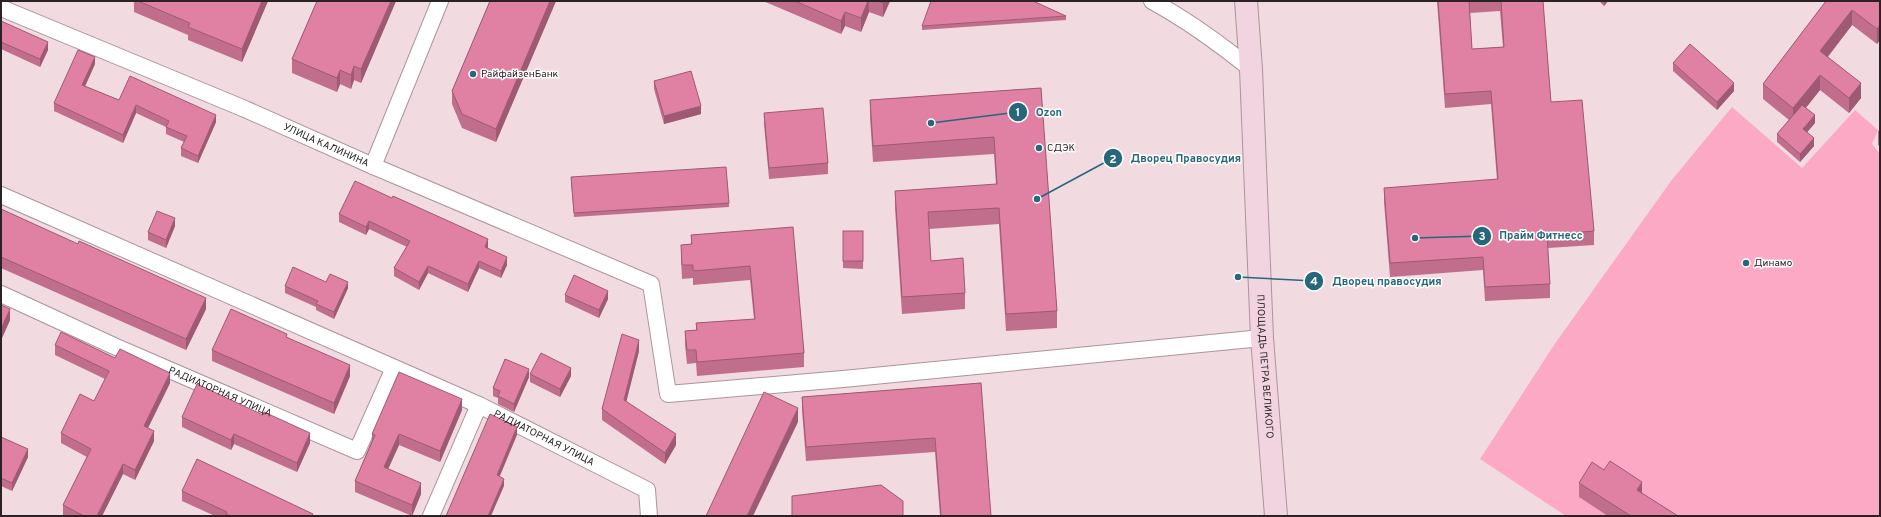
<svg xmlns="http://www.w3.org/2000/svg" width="1881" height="517" font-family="Overpass,sans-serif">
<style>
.green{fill:#fca9c6}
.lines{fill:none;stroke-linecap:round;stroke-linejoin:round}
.street-casing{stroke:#ab949b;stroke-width:18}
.secondary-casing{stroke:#ab949b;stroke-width:24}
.street{stroke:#fff;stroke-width:16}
.secondary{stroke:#f1d4df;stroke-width:22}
.wall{fill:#c16e8c;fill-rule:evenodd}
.shaded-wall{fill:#9d5a72}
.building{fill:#e080a3;stroke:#9d5a72}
.poi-dot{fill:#26677b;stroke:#fff;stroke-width:1.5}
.labels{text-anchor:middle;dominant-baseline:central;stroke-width:3;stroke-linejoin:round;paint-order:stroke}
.poi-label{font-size:10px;fill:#2b2225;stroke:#fff;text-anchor:start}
.street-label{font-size:10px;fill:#2b2225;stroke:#fff}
.leader{fill:none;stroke:#26677b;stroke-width:1.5}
.callout-dot{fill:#26677b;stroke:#fff;stroke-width:1.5}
.mark-label{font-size:12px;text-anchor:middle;font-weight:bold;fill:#fff}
.callout-label{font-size:11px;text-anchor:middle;font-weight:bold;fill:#26677b;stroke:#fff;stroke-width:3;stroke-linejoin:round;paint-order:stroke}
</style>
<rect width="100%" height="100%" fill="#f2dae1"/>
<path class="green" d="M1732 107 1802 168 1855 110 1878 130 1872 144 1880 154V516H1566L1480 459 1554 345 1671 181Z"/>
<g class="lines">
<g class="street-casing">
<g id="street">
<path d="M1152 1C1187 20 1220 44 1251 69"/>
<path id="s1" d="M1 8 245 109 373 166 651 284 668 394 843 379 1262 338"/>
<path d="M373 166 440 1"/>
<path id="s2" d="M1 195 479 405 647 490 649 516"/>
<path id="s3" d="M1 294 114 346 357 451 394 368"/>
<path d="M431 516 479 405"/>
</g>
</g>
<g class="secondary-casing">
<g id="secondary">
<path id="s4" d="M1246 1 1251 69 1262 338 1276 516"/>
</g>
</g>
<use href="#street" class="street"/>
<use href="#secondary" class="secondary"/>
</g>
<g class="wall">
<path d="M134 1H268L242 62 188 40V35L134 12Z"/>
<path d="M317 1H396L361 83 354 80 351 89 340 84 337 92 292 73V59Z"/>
<path d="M490 1H556L496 142 462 128 452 104V91Z"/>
<path d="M763 1H890L883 17 869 12 861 32 845 26 841 34Z"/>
<path d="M1437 1H1543L1551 102 1594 231V245L1548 248 1550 284V298L1485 301 1483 270 1390 277 1384 202V188L1497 180 1491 104 1445 108ZM1500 11 1503 47 1472 49 1470 13Z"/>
<path d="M1599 1H1608L1604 6Z"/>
<path d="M1826 1H1880V40L1877 44 1852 25 1828 57 1861 98 1849 113 1820 90 1806 108 1815 123 1807 132 1814 146 1800 162 1777 142V134L1789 120 1763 99V84Z"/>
<path d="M1066 16V20L922 30V26Z"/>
<path d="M1 21 48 50 40 67 1 49Z"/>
<path d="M1673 63 1734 91 1717 110 1673 71Z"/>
<path d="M95 64 85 86 119 100 216 122 198 163 181 156V148L184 142 166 134V127L136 113 123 143 54 111V103Z"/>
<path d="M654 81 701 114 664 124 654 89Z"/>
<path d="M1041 88 1057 311V328L1006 331 999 224 929 229 931 261 965 293V309L902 314 895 208V191L996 185 994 154 873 162 870 117V100Z"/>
<path d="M764 113 828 163V174L769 179 764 124Z"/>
<path d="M1880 130V146L1878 145V131Z"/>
<path d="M571 181 729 203V207L574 217Z"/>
<path d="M1 209 206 309 186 350 1 268Z"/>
<path d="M339 214 488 247V249L507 265 501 278 479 268 468 292 428 273 419 290 394 276V268L407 247 369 229 366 235 339 222Z"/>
<path d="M175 226 166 248 148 240V232Z"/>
<path d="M793 227 804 353V367L697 376 696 363 687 364 685 345V331L696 330V323L754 319 750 280 693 285V278L682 279 681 259V245L691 244V235Z"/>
<path d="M843 231H863V269L843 268Z"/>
<path d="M326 282 348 288 334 319 316 310V307L285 293V286Z"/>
<path d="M565 295 608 299 599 318 565 302Z"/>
<path d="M1 305 10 320 2 338 1 337Z"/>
<path d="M287 337 350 376 334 414 212 361V350Z"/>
<path d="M55 345 170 383 148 428 154 441 135 480 123 474 102 516H64L63 515V505L87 457 61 443V433L94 401 105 379 55 355Z"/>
<path d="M639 351 626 402 676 445 665 464 602 420V409Z"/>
<path d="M530 374 571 376 560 397 530 382Z"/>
<path d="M529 377 514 412 498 404V398L493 396V388Z"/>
<path d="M981 383 991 516H940L935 452 806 461 802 410V397Z"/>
<path d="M462 410 440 462 399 445 388 469 421 494 412 516 355 492V481L372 440V434Z"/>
<path d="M182 417 310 443 297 472 234 444 231 450 182 427Z"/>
<path d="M1 437 28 457 12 491 1 486Z"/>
<path d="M1579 483 1642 494 1678 516H1608L1579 497Z"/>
<path d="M182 491 313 516H215L182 501Z"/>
</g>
<g class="shaded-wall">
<path d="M262 1H268L242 62V49Z"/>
<path d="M391 1H396L361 83V69Z"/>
<path d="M550 1H556L496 142V129Z"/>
<path d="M868 1H869V12L861 32V18Z"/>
<path d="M884 1H890L883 17V3Z"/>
<path d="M1604 1H1608L1604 6Z"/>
<path d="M1852 10V25L1820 66V51Z"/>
<path d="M845 12V26L841 34V21Z"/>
<path d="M1880 25V40L1877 44V29Z"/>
<path d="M48 42V50L40 67V59Z"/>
<path d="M95 57V64L82 93V85Z"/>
<path d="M354 66V80L351 89V75Z"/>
<path d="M340 70V84L337 92V78Z"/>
<path d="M1820 75V90L1793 123V108Z"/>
<path d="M1734 83V91L1717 110V102Z"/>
<path d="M1861 83V98L1849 113V98Z"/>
<path d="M136 105V113L123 143V135Z"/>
<path d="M701 106V114L664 124V116Z"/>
<path d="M216 115V122L198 163V156Z"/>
<path d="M1815 115V123L1803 137V129Z"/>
<path d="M1814 138V146L1800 162V154Z"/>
<path d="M175 218V226L166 248V240Z"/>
<path d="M369 221V229L366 235V227Z"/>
<path d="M488 239V247L485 255V247Z"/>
<path d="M507 257V265L501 278V271Z"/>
<path d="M479 261V268L468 292V284Z"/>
<path d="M428 266V273L419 290V282Z"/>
<path d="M348 282V288L334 319V312Z"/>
<path d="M608 291V299L599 318V310Z"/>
<path d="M206 298V309L186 350V339Z"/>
<path d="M10 309V320L2 338V327Z"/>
<path d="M639 340V351L624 411V400Z"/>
<path d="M350 365V376L334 414V403Z"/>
<path d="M571 368V376L560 397V389Z"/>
<path d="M529 369V377L514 412V404Z"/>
<path d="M170 373V383L144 436V426Z"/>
<path d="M462 399V410L440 462V451Z"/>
<path d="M798 408V422L753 516H747Z"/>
<path d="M517 427V435L497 483V475Z"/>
<path d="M154 431V441L135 480V470Z"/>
<path d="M310 433V443L297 472V463Z"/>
<path d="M234 434V444L231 450V440Z"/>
<path d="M399 434V445L384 478V467Z"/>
<path d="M676 434V445L665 464V453Z"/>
<path d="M28 449V457L12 491V483Z"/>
<path d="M123 464V474L102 516H97Z"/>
<path d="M504 479V486L491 516H488Z"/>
<path d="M1642 482V495L1637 490Z"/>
<path d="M421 483V494L412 516V505Z"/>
</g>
<g class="building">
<path d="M138 1H262L242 49 188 27 190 23Z"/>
<path d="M317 1H391L361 69 354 66 351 75 340 70 337 78 292 59Z"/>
<path d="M490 1H550L496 129 462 114 452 91Z"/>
<path d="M795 1H868L861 18 845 12 841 21Z"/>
<path d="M877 1H884L883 3Z"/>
<path d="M931 1H1033L1066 16 922 26Z"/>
<path d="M1438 1H1469L1472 49 1504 47 1501 1H1543L1551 102 1582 100 1594 231 1547 235 1550 284 1485 287 1483 257 1390 263 1384 188 1498 179 1491 91 1445 94Z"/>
<path d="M1826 1H1880V25L1877 29 1852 10 1820 51 1861 83 1849 98 1820 75 1793 108 1763 84Z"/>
<path d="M1 21 48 42 40 59 1 42Z"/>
<path d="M1690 44 1734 83 1717 102 1673 63Z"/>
<path d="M78 50 95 57 82 85 119 100 130 76 216 115 198 156 181 148 187 136 166 127 169 121 136 105 123 135 54 103Z"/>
<path d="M691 71 701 106 664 116 654 81Z"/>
<path d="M1041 88 1057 311 1006 314 999 208 928 212 931 261 963 258 965 293 902 297 895 191 997 184 994 137 873 146 870 100Z"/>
<path d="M1802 105 1815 115 1803 129 1814 138 1800 154 1777 134Z"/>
<path d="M823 108 828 163 769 168 764 113Z"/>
<path d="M726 167 729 203 574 213 571 177Z"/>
<path d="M355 181 392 198 393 196 488 239 485 247 507 257 501 271 479 261 468 284 428 266 419 282 394 268 410 241 369 221 366 227 339 214Z"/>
<path d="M1 209 78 244 79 241 206 298 186 339 1 257Z"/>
<path d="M157 211 175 218 166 240 148 232Z"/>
<path d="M793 227 804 353 697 362 696 350H687L685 331 697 330 696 323 755 319 750 266 693 271V265H682L681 245 692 244 691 235Z"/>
<rect x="843" y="231" width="20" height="30"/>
<path d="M293 267 326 282 330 274 348 282 334 312 316 304 318 301 285 286Z"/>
<path d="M574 275 608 291 599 310 565 295Z"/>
<path d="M1 305 10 309 2 327 1 326Z"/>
<path d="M231 309 287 334 286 337 350 365 334 403 212 350Z"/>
<path d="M61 332 115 358 120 349 170 373 144 426 154 431 135 470 123 464 97 516H84L63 505 91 449 61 433 80 394 94 401 109 371 55 345Z"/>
<path d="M622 334 639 340 624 400 676 434 665 453 602 409Z"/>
<path d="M541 353 571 368 560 389 530 374Z"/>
<path d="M505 359 529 369 514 404 498 396 500 391 493 388Z"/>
<path d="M399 372 462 399 440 451 399 434 384 467 421 483 412 505 355 481 375 435 372 434Z"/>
<path d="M981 383 991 516H941L935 438 806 447 802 397Z"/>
<path d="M197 384 263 415 264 412 310 433 297 463 234 434 231 440 182 417Z"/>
<path d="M764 392 798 408 747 516H706Z"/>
<path d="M490 414 517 427 497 475 504 479 488 516H446Z"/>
<path d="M1 437 28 449 12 483 1 478Z"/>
<path d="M197 459 313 514 312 516H230L226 514 227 512 182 491Z"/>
<path d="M1610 461 1642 482 1637 490 1678 516H1631L1579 483 1592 462 1604 470Z"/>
<path d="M881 485 903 501V516H792V496Z"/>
</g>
<g class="poi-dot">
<circle cx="473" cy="74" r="4"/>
<circle cx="1039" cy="148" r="4"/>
<circle cx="1746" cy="263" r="4"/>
</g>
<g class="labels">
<g class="poi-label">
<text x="481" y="74">РайфайзенБанк</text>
<text x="1047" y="148">СДЭК</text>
<text x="1754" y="263">Динамо</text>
</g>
<g class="street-label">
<text stroke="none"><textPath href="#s1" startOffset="353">УЛИЦА КАЛИНИНА</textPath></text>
<text stroke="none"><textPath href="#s4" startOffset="366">ПЛОЩАДЬ ПЕТРА ВЕЛИКОГО</textPath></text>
<text stroke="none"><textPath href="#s3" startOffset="240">РАДИАТОРНАЯ УЛИЦА</textPath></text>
<text stroke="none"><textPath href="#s2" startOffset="595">РАДИАТОРНАЯ УЛИЦА</textPath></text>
</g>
</g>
<path class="leader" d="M931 123L1018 112M1037 199L1113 158M1415 238L1482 236M1238 277L1314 281"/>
<g class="callout-dot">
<circle cx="931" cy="123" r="4"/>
<circle cx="1037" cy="199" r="4"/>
<circle cx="1415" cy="238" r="4"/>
<circle cx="1238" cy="277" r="4"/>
<circle cx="1018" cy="112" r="10"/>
<circle cx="1113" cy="158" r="10"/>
<circle cx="1482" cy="236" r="10"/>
<circle cx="1314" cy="281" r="10"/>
</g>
<g class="mark-label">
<text x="1018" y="116">1</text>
<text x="1113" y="163">2</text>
<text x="1482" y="240">3</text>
<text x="1314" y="285">4</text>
</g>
<g class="callout-label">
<text x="1049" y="116">Ozon</text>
<text x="1186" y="162">Дворец Правосудия</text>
<text x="1541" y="239">Прайм Фитнесс</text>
<text x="1387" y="285">Дворец правосудия</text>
</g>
<rect width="1881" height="517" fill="none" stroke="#2b2225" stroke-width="4"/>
</svg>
